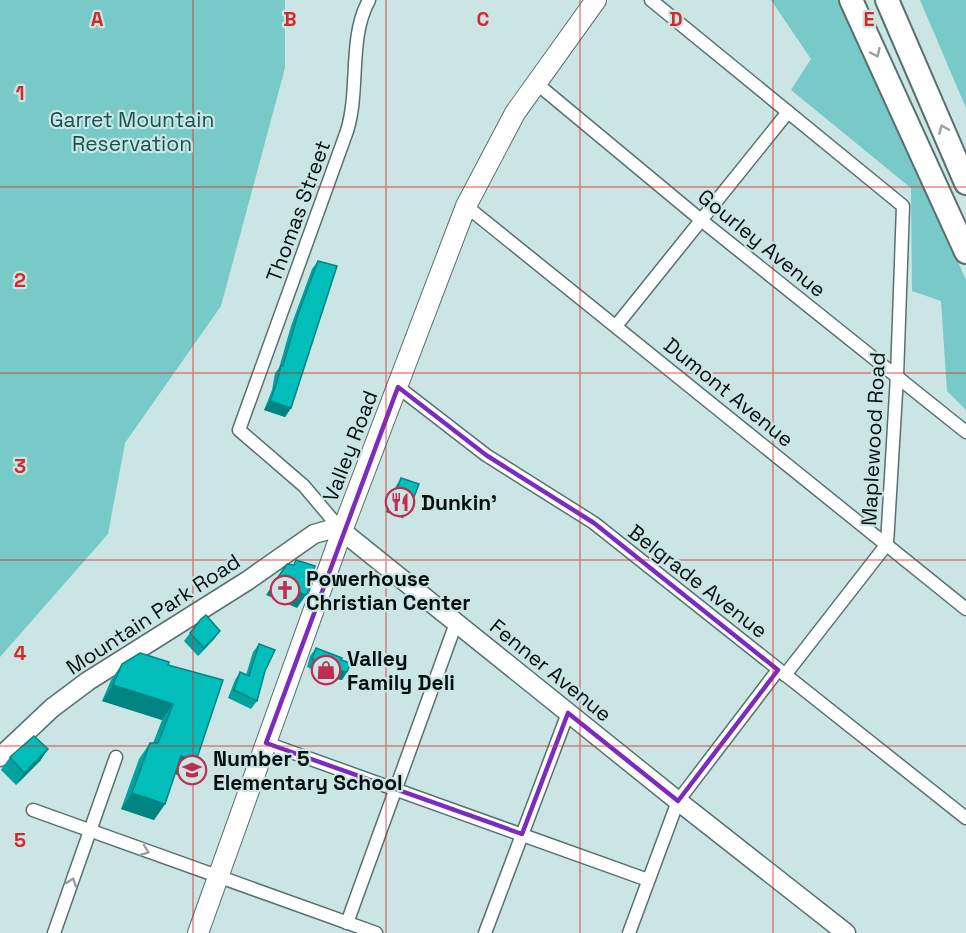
<svg xmlns="http://www.w3.org/2000/svg" width="966" height="933" font-family="'Space Grotesk',sans-serif">
<style>
.green{fill:#77cac7}
.lines{fill:none;stroke-linecap:round;stroke-linejoin:round}
.street-casing{stroke:#587170;stroke-width:15}
.secondary-casing{stroke:#587170;stroke-width:21}
.primary-casing{stroke:#587170;stroke-width:22}
.highway-casing{stroke:#587170;stroke-width:26}
.street{stroke:#fff;stroke-width:12}
.secondary{stroke:#fff;stroke-width:18}
.primary{stroke:#fff;stroke-width:20}
.highway{stroke:#fff;stroke-width:22}
.wall{fill:#01a3a1}
.shaded-wall{fill:#018583}
.building{fill:#01bebb;stroke:#018583;stroke-width:1.5}
.oneway{stroke:#9b9f9f}
.marked{fill:none;stroke:#7b2cbf;stroke-width:4.5;stroke-linejoin:round}
.grid{fill:none;stroke:#d62828;stroke-width:1.5;stroke-opacity:0.55}
.labels{text-anchor:middle;dominant-baseline:central;stroke-width:4.5;stroke-linejoin:round;paint-order:stroke}
.park-label{font-size:21px;fill:#145352;stroke:#cae5e4}
.street-label{font-size:21px;fill:#060f0e;stroke:#cae5e4}
.poi-label{font-size:21px;font-weight:bold;fill:#060f0e;stroke:#cae5e4;text-anchor:start}
.grid-label{font-size:20px;text-anchor:middle;font-weight:bold;fill:#d62828;stroke:#cae5e4;stroke-width:4.5;stroke-linejoin:round;paint-order:stroke}
</style>
<rect width="100%" height="100%" fill="#cae5e4"/>
<g class="green">
<path d="M0 0H285V68L221 306 125 443 108 534 0 657Z"/>
<path d="M771 0H842L966 280V410L947 391 941 301 912 291 911 188 791 90 811 59Z"/>
<path d="M920 0H966V108Z"/>
</g>
<g class="lines">
<g class="street-casing">
<g id="street">
<path d="M651 0 903 206 897 376 887 544 785 675"/>
<path d="M536 83 701 220 966 432"/>
<path d="M466 206 966 609"/>
<path d="M616 326 788 112"/>
<path d="M398 387 486 455 594 523 966 818"/>
<path d="M342 531 304 486 239 430 347 131C360 89 348 38 369 0"/>
<path d="M266 743 648 880"/>
<path d="M33 810 376 933"/>
<path d="M347 923 456 623"/>
<path d="M54 933 116 757"/>
<path d="M485 933 568 713"/>
<path d="M629 933 678 801 778 670"/>
</g>
</g>
<g class="secondary-casing">
<path id="secondary" d="M0 757 52 708 88 681 247 581 314 534 328 530 342 531 678 801 846 933"/>
</g>
<g class="primary-casing">
<path id="primary" d="M198 933 342 531 466 206 515 113 596 0"/>
</g>
<g class="highway-casing">
<g id="highway">
<path d="M851 0 966 252"/>
<path d="M887 0 966 183"/>
</g>
</g>
<use href="#street" class="street"/>
<use href="#secondary" class="secondary"/>
<use href="#primary" class="primary"/>
<use href="#highway" class="highway"/>
</g>
<g class="wall">
<path d="M318 261 291 408 285 417 264 410 272 390 275 373 279 368 291 326 312 269Z"/>
<path d="M401 478 409 510 403 518 386 512 396 486Z"/>
<path d="M220 631 214 639 198 656 184 641 190 633Z"/>
<path d="M259 644 265 671 257 701 251 709 228 698 235 680 240 672 246 675 253 652Z"/>
<path d="M316 648 341 660 347 672 342 680 331 678 307 667 310 656Z"/>
<path d="M122 664 168 665 196 761 185 777 175 774 165 804 154 820 121 809 139 759 150 743H153L162 720 102 701 111 680Z"/>
<path d="M48 749 40 761 16 785 1 770 10 757Z"/>
</g>
<g class="shaded-wall">
<path d="M270 401 291 408 285 417 264 410Z"/>
<path d="M392 504 409 510 403 518 386 512Z"/>
<path d="M274 583 306 595 297 608 266 595Z"/>
<path d="M220 631 214 639 198 656 204 648Z"/>
<path d="M337 670 347 672 342 680 331 678Z"/>
<path d="M113 685 173 704 162 720 102 701Z"/>
<path d="M48 749 40 761 16 785 24 773Z"/>
<path d="M181 756 196 761 185 777 169 772Z"/>
<path d="M132 793 165 804 154 820 121 809Z"/>
</g>
<g class="building">
<path d="M318 261 337 266 291 408 270 401 277 382 281 365 283 366 297 317Z"/>
<path d="M401 478 419 484 409 510 392 504Z"/>
<path d="M296 560 315 566 309 583 312 584 306 595 274 583 287 564 294 565Z"/>
<path d="M206 615 220 631 204 648 190 633 201 619Z"/>
<path d="M259 644 275 650 265 671 257 701 234 690 240 672 249 676Z"/>
<path d="M316 648 342 658 341 660 351 663 347 672 337 670 312 659Z"/>
<path d="M140 653 169 662 168 665 223 680 196 761 181 756 165 804 132 793 150 743H158L173 704 113 685 122 664Z"/>
<path d="M34 736 48 749 24 773 10 757Z"/>
</g>
<defs><path id="oneway-chevron" d="M-2-3.5L2.5 0L-2 3.5" fill="none" stroke-width="1.6" stroke-linecap="round" stroke-linejoin="round" transform="scale(1.5)"/></defs>
<g class="oneway">
<use href="#oneway-chevron" transform="translate(876 53) rotate(65)"/>
<use href="#oneway-chevron" transform="translate(943 129) rotate(-113)"/>
<use href="#oneway-chevron" transform="translate(145 851) rotate(20)"/>
<use href="#oneway-chevron" transform="translate(72 882) rotate(-71)"/>
</g>
<path class="marked" d="M398 387 486 455 594 523 778 670 678 801 568 713 522 834 266 743Z"/>
<path class="grid" d="M193 0V933M386 0V933M580 0V933M773 0V933M0 187H966M0 373H966M0 560H966M0 746H966"/>
<defs>
<g id="restaurant-ring" transform="scale(1.5)"><circle r="9.5" fill="#cae5e4" stroke="#bf2e50" stroke-width="1.5"/><path d="M-5-6h1v4h1v-4h1v4h1v-4h1v5L-1.5 .5V6h-2V.5L-5-1ZM5-6V6H3V1.5H1.5Q1.5-4 5-6Z" fill="#bf2e50"/></g>
<g id="church-ring" transform="scale(1.5)"><circle r="9.5" fill="#cae5e4" stroke="#bf2e50" stroke-width="1.5"/><path d="M-1.2-6h2.4v3.5h3.3v2.4h-3.3V6h-2.4V-.1h-3.3v-2.4h3.3Z" fill="#bf2e50"/></g>
<g id="shop-ring" transform="scale(1.5)"><circle r="9.5" fill="#cae5e4" stroke="#bf2e50" stroke-width="1.5"/><path d="M-5-2.5h2.3a2.7 3.5 0 0 1 5.4 0H5L5.5 6h-11ZM-1.5-2.5h3a1.5 2.3 0 0 0-3 0Z" fill="#bf2e50"/></g>
<g id="school-ring" transform="scale(1.5)"><circle r="9.5" fill="#cae5e4" stroke="#bf2e50" stroke-width="1.5"/><path d="M0-5L7-2L0 1L-7-2ZM-4 1L0 2.5L4 1V4Q0 6-4 4Z" fill="#bf2e50"/></g>
</defs>
<g fill-rule="evenodd">
<use href="#restaurant-ring" x="400" y="502"/>
<use href="#church-ring" x="285" y="590"/>
<use href="#shop-ring" x="326" y="670"/>
<use href="#school-ring" x="192" y="770"/>
</g>
<g class="labels">
<g class="park-label">
<text x="132" y="119">Garret Mountain<tspan x="132" dy="24">Reservation</tspan></text>
</g>
<g class="street-label">
<text transform="translate(298 211) rotate(-70)">Thomas Street</text>
<text transform="translate(762 243) rotate(39)">Gourley Avenue</text>
<text transform="translate(729 392) rotate(39)">Dumont Avenue</text>
<text transform="translate(873 439) rotate(-87)">Maplewood Road</text>
<text transform="translate(350 446) rotate(-69)">Valley Road</text>
<text transform="translate(698 581) rotate(38)">Belgrade Avenue</text>
<text transform="translate(153 614) rotate(-33)">Mountain Park Road</text>
<text transform="translate(551 670) rotate(39)">Fenner Avenue</text>
</g>
<g class="poi-label">
<text x="421" y="502">Dunkin'</text>
<text x="306" y="578">Powerhouse<tspan x="306" dy="24">Christian Center</tspan></text>
<text x="347" y="658">Valley<tspan x="347" dy="24">Family Deli</tspan></text>
<text x="213" y="758">Number 5<tspan x="213" dy="24">Elementary School</tspan></text>
</g>
</g>
<g class="grid-label">
<text x="97" y="26">A</text>
<text x="290" y="26">B</text>
<text x="483" y="26">C</text>
<text x="676" y="26">D</text>
<text x="869" y="26">E</text>
<text x="20" y="100">1</text>
<text x="20" y="287">2</text>
<text x="20" y="473">3</text>
<text x="20" y="660">4</text>
<text x="20" y="847">5</text>
</g>
</svg>
